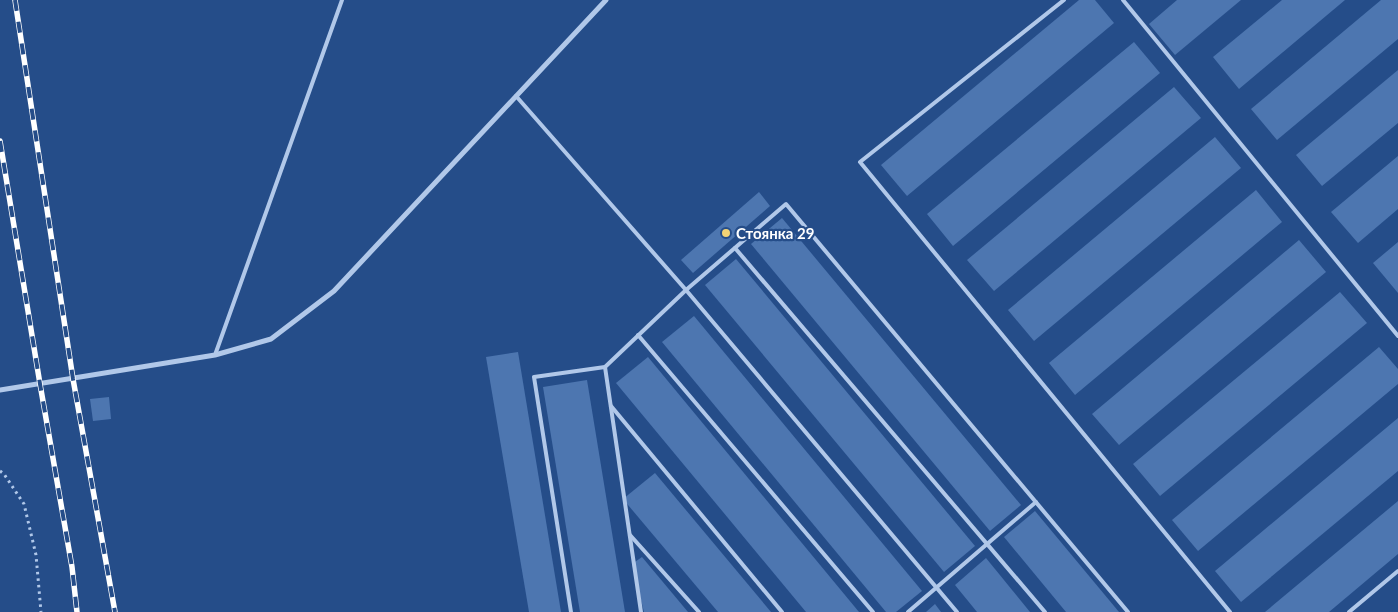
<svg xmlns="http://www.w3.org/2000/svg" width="1398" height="612" font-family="Lato,sans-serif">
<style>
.building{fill:#4d76b0}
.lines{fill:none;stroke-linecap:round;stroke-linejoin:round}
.path{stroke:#b1c8e9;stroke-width:3;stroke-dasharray:2.5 4;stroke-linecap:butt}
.service{stroke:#b1c8e9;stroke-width:4}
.minor{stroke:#b1c8e9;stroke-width:5}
.rail-casing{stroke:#fff;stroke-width:5.5}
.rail{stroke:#254d89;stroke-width:4;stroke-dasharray:11;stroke-linecap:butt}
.poi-dot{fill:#f3d375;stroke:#254d89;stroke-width:2}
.labels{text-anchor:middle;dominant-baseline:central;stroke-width:4.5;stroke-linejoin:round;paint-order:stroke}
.poi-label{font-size:15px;font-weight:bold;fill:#fff;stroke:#254d89;text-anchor:start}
</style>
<rect width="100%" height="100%" fill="#254d89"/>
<g class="building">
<path d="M1079 0H1095L1114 23 907 196 881 165Z"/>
<path d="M1177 0H1241L1175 55 1149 24Z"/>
<path d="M1282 0H1345L1239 89 1213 57Z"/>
<path d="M1381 0H1398V39L1277 140 1251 109Z"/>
<path d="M1134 42 1160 73 953 246 927 214Z"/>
<path d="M1398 70V123L1322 186 1296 155Z"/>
<path d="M1174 87 1201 118 994 291 967 260Z"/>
<path d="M1215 137 1241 168 1034 341 1008 310Z"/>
<path d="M1398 156V209L1358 243 1331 212Z"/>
<path d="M1256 190 1282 222 1075 395 1049 363Z"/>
<path d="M759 192 770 206 693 273 681 260Z"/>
<path d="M782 218 1021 505 990 531 751 244Z"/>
<path d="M1299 240 1326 272 1119 445 1092 414Z"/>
<path d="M1398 242V293L1373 263Z"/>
<path d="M736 259 975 546 944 572 705 285Z"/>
<path d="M1340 292 1367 323 1160 496 1133 464Z"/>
<path d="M694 316 922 591 896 612H886L662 342Z"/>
<path d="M1379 347 1398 369V384L1198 551 1172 520Z"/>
<path d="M518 352 561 612H529L486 357Z"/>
<path d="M648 357 859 612H806L616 383Z"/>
<path d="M587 380 625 612H580L543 387Z"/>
<path d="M109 397 111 419 93 421 90 399Z"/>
<path d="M1398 418V471L1241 602 1215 571Z"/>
<path d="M655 473 771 612H718L623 499Z"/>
<path d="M1398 501V554L1329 612H1265Z"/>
<path d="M1035 511 1119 612H1066L1004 537Z"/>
<path d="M642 557 688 612H644L632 564Z"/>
<path d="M986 558 1030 612H977L955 585Z"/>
<path d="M935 604 941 612H926Z"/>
</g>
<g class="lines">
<path class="path" d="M0 471 4 474 24 504 36 555 41 612"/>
<g class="service">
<path d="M1064 0 860 162 1230 612"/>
<path d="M1123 0 1398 336"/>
<path d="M516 96 686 290 957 612"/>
<path d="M735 248 1045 612"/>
<path d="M638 335 873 612"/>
<path d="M215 355 342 0"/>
<path d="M605 367 641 612"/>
<path d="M611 406 782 612"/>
<path d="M630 535 699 612"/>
<path d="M571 612 534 377 605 367 686 290 786 204 1128 612"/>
<path d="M908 612 1036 502"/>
<path d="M1349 612 1398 571"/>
</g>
<path class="minor" d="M0 390 215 355 271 339 334 291 606 0"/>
<g class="rail-casing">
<g id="rail">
<path d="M15 0 73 379 115 612"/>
<path d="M0 141 40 384 72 567 77 612"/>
</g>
</g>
<use href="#rail" class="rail"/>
</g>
<circle class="poi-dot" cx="726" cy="233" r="5"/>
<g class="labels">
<g class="poi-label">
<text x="736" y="233">Стоянка 29</text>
</g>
</g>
</svg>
